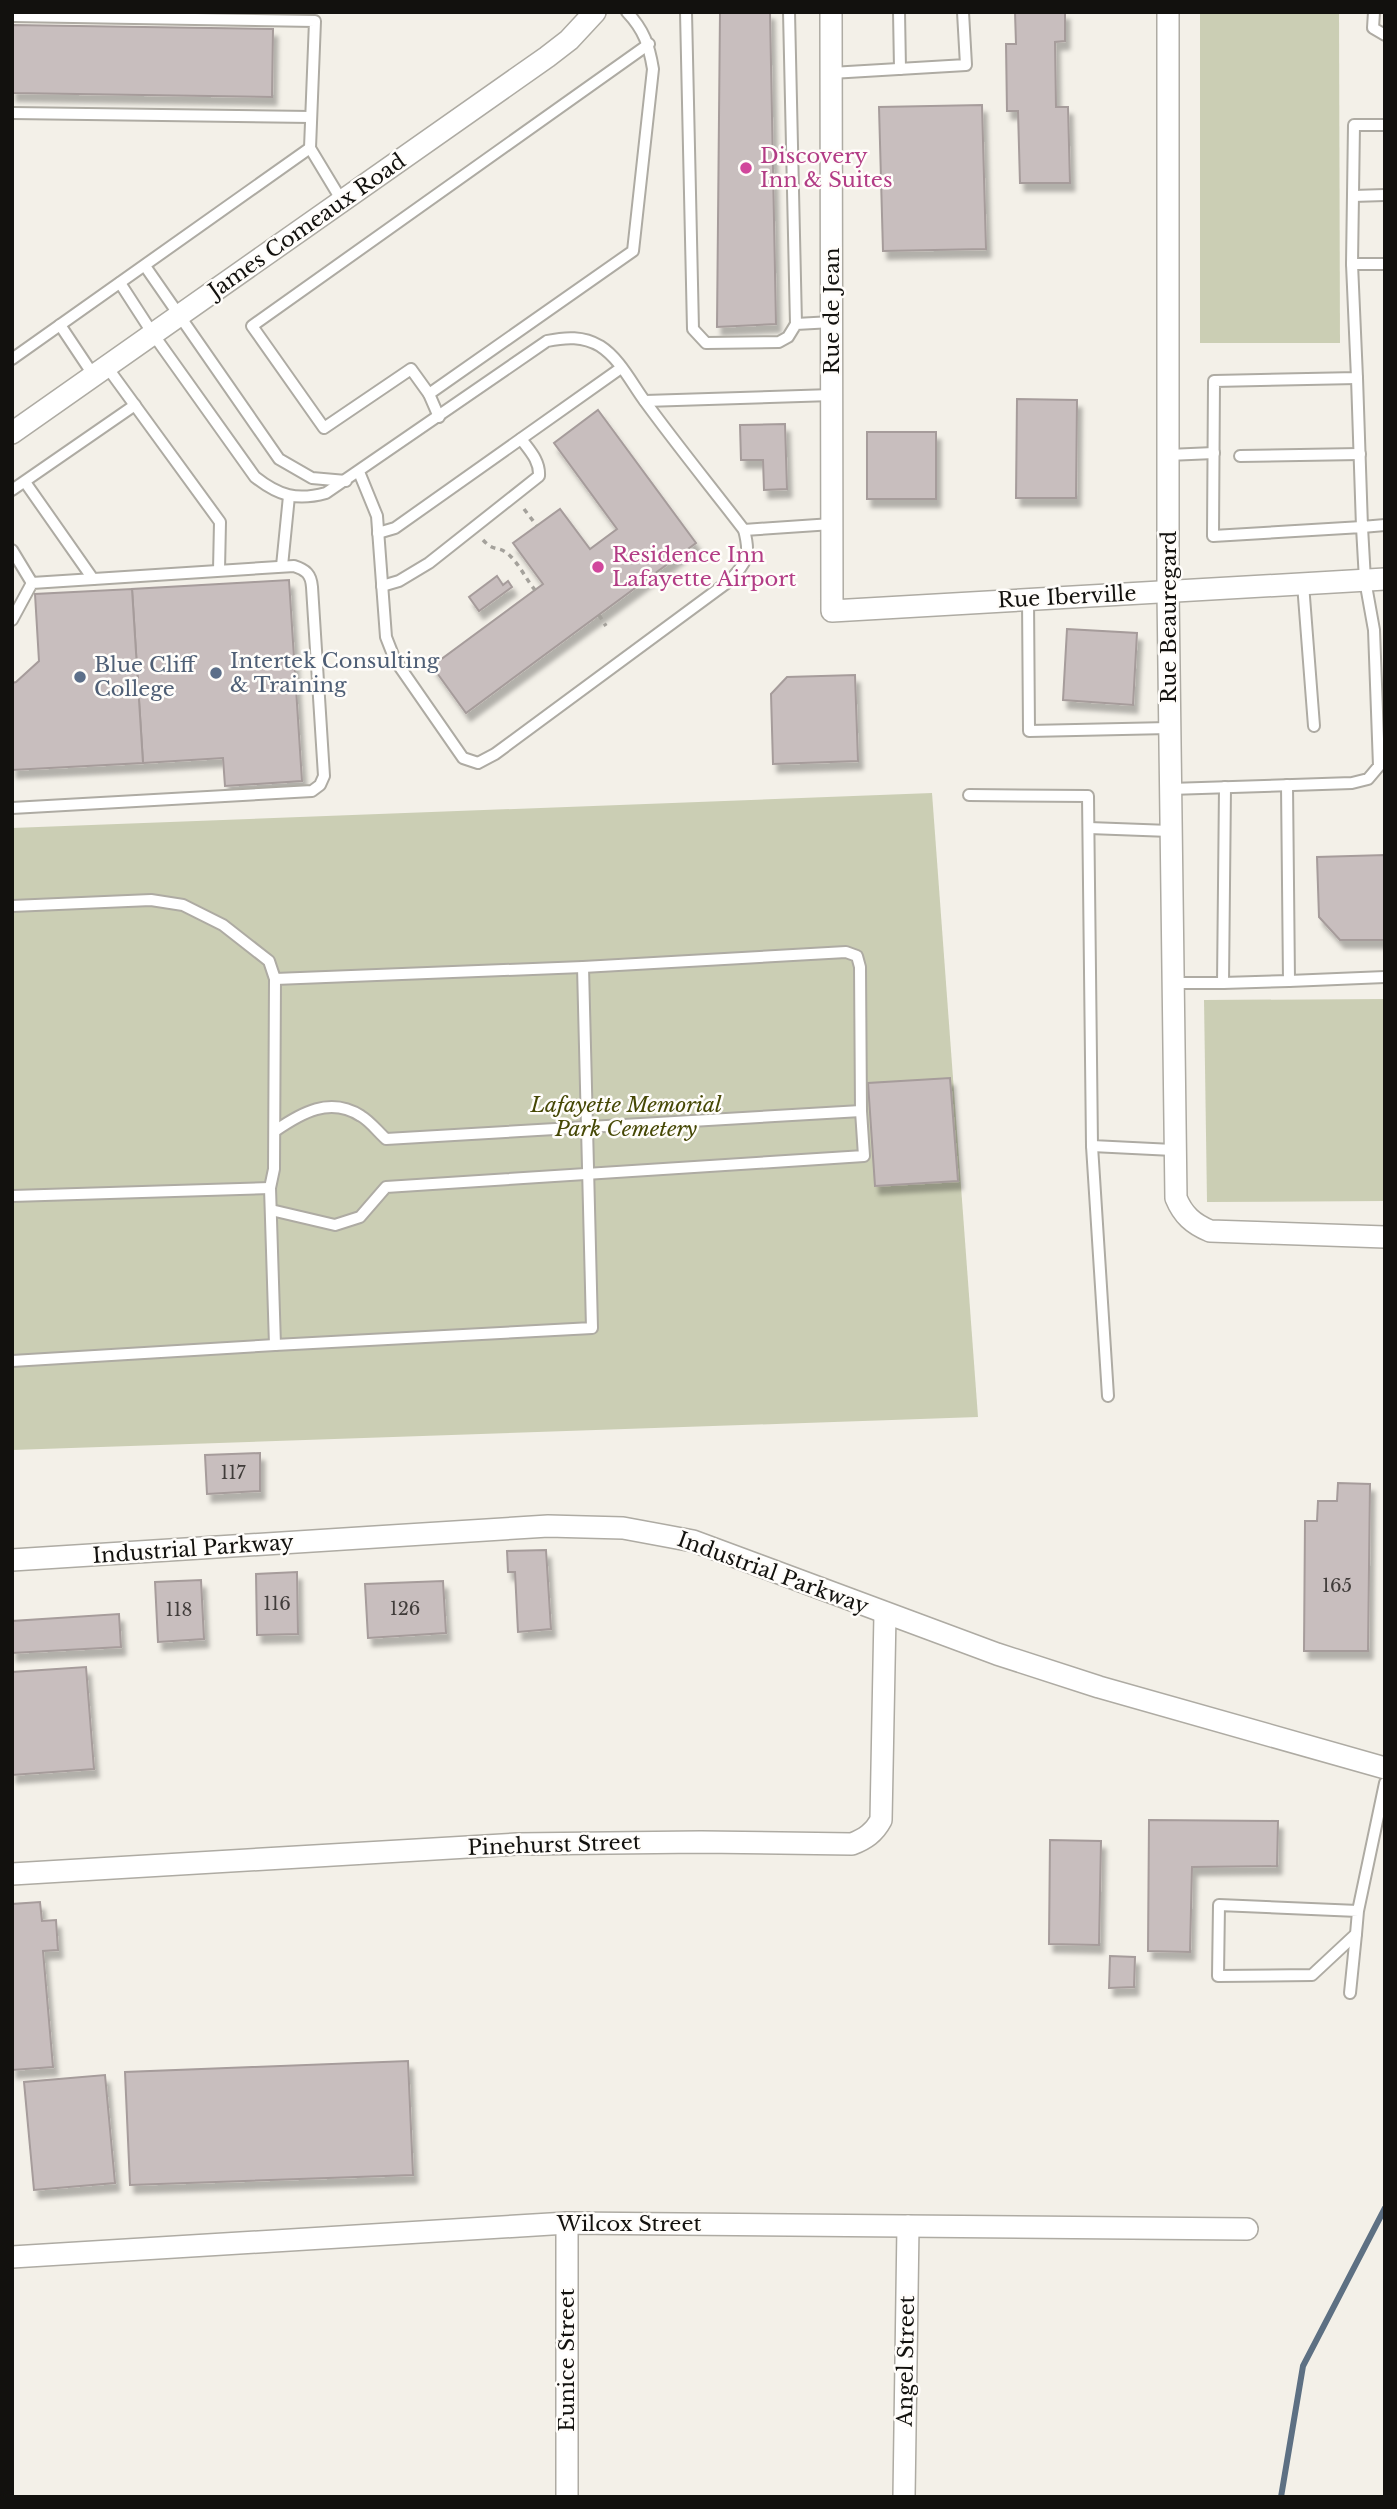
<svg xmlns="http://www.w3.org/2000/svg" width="1397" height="2509" font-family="'Libre Baskerville',serif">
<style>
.green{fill:#cbceb4}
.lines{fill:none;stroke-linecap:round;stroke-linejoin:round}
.stream{stroke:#5d7083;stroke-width:6}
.building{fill:#c8bebe;stroke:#a69c9b;stroke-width:2;filter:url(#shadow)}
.service-casing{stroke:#aeaba3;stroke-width:14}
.minor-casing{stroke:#aeaba3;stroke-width:24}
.path{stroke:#a4a19b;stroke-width:3.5;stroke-dasharray:5 5;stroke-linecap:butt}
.service{stroke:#fff;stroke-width:10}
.minor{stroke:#fff;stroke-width:21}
.hotel-dot{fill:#d1479c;stroke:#fffdfa;stroke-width:2.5}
.service-dot{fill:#5c6f8a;stroke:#fffdfa;stroke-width:2.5}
.labels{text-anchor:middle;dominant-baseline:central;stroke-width:5;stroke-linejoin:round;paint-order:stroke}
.number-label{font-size:18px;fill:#403c3a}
.hotel-label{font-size:21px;fill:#b23c85;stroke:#fffdfa;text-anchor:start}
.street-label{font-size:21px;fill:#12110e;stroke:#fffdfa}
.service-label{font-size:21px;fill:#4e5e75;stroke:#fffdfa;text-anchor:start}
.park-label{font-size:21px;font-style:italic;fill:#454704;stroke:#fffdfa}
</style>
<defs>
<filter id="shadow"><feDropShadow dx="4.5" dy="8" stdDeviation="2" flood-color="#0004"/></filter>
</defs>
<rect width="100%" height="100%" fill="#f3f0e8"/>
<g class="green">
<path d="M1200 12H1339L1340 343H1200Z"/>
<path d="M932 793 978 1417 12 1450V828Z"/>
<path d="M1385 999V1201L1207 1202 1204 1000Z"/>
</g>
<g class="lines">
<path class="stream" d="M1281 2497 1303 2366 1385 2208"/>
</g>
<g class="building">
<path d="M720 12H770L776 324 717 327Z"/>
<path d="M1015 12H1065V41L1055 42 1056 107H1068L1070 183H1020L1018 111H1007L1006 44H1016Z"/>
<path d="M12 25 273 29 272 97 12 93Z"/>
<path d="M982 105 986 249 883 251 879 107Z"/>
<path d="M1017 399 1077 400 1076 498H1016Z"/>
<path d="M598 410 696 543 466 713 432 666 543 584 513 543 560 509 590 549 617 529 554 443Z"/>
<path d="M785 424 787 489 764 490 763 460H741L740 425Z"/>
<rect x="867" y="432" width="69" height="67"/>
<path d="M497 576 503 585 508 581 512 587 479 611 469 597Z"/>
<path d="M289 580 302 781 225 786 223 758 143 763 132 589Z"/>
<path d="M132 589 143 763 12 770V683L16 682 39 661 35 594Z"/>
<path d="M1067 629 1137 633 1133 705 1063 700Z"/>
<path d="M855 675 858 761 773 764 771 694 787 677Z"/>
<path d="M1385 855V940H1340L1319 917 1317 857Z"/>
<path d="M950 1078 958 1181 875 1186 868 1083Z"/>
<path d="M260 1453V1491L207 1494 205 1455Z"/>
<path d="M1338 1483 1370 1484 1368 1651H1304L1305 1521H1317L1318 1501H1337Z"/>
<path d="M546 1550 551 1629 518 1632 515 1572H508L507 1551Z"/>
<path d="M297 1572 298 1634 257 1635 256 1574Z"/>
<path d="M201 1580 204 1639 158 1642 155 1582Z"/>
<path d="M443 1581 446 1633 368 1638 365 1584Z"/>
<path d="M119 1614 121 1647 12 1653V1621Z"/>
<path d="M86 1667 94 1769 12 1775V1672Z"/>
<path d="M1149 1820 1278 1821 1277 1866 1192 1867 1190 1952 1148 1951Z"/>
<path d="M1050 1840 1101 1841 1099 1945 1049 1944Z"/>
<path d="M40 1902 42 1921 56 1920 58 1950 43 1951 53 2067 12 2070V1904Z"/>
<path d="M1110 1956 1135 1957 1134 1987 1109 1988Z"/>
<path d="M408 2061 413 2175 130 2185 125 2072Z"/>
<path d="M105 2075 115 2183 34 2190 24 2082Z"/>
</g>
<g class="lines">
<g class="service-casing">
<g id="service">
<path d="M686 12 693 329 706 343 779 342 788 337 796 324 832 322"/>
<path d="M789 12 796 324"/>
<path d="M899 12 900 69"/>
<path d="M1374 12 1373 28 1385 35"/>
<path d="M12 16 315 21 310 148 342 201"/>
<path d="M831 73 966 65 963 12"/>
<path d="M12 113 311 117"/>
<path d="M1353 196 1385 195"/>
<path d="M1352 264 1354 125H1385"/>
<path d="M145 266 279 459 312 478 346 481"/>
<path d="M120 283 153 334 255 477C279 496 297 501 326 493L547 341C566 337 583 336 600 346 619 358 631 382 644 400 676 444 711 487 744 530 751 556 747 563 728 582L495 754 478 763 463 758 395 660 386 637 377 516 359 472"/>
<path d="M60 325 94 376"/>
<path d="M12 359 310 148"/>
<path d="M107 367 220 522 219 570"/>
<path d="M1357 378 1362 527 1385 525"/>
<path d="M429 394 411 369 324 428 252 326 649 44"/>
<path d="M645 401 832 395"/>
<path d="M439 417 429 394 633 251 653 69C649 45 644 30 627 12"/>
<path d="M1168 455 1214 453"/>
<path d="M1240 456 1360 454"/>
<path d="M25 482 93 579"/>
<path d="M12 490 135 405"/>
<path d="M744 530 832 524"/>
<path d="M378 533 395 528 621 368"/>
<path d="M12 550 32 583"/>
<path d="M282 566 289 496"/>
<path d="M1303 584 1314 726"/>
<path d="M382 586 399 581 429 563 539 476C540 461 530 451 521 439"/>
<path d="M1028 599 1029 731 1169 728"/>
<path d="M12 620 32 583 294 566C306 570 311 574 312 587L324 776 320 785 312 791 12 808"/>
<path d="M1225 787 1223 983 1289 981 1287 785"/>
<path d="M1170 789 1352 783 1368 779 1379 766 1374 630 1365 580 1362 527 1213 536 1214 381 1357 378 1352 264H1385"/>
<path d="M969 795 1088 796 1092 1146 1173 1150"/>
<path d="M1089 828 1170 831"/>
<path d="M12 906 151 900 183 905 223 925 269 961 275 979 583 967 846 952 857 956 860 967 861 1111 864 1156 386 1187 360 1217 335 1225 271 1210"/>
<path d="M275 979 274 1169 270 1188 275 1345 592 1328 583 967"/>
<path d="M1289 981 1385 977"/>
<path d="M1172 983H1223"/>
<path d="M275 1131C301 1113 330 1096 361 1116 370 1121 378 1132 386 1139L861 1111"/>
<path d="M1092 1146 1108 1396"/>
<path d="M12 1196 270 1188"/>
<path d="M12 1361 275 1345"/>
<path d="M1358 1911 1219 1905 1218 1976 1312 1975 1356 1934 1358 1911 1385 1783"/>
<path d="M1350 1993 1356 1934"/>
</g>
</g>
<g class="minor-casing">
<g id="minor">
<path d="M831 12 832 611 1385 579"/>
<path d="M1168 12V591L1176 1198C1183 1215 1193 1224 1210 1231L1385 1237"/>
<path d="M12 433 547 57 569 40 595 12"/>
<path d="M12 1560 548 1526 623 1528 693 1541 997 1654 1099 1687 1385 1768"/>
<path d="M12 1874 517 1844 701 1842 852 1844C865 1839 874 1833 881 1820L885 1614"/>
<path d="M12 2257 567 2223 1247 2229"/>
<path d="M567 2497V2223"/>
<path d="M904 2497 908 2226"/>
</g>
</g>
<g class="path">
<path d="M524 509 537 526"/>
<path d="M483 540C494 552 498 546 507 553 519 563 525 578 535 590"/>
<path d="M599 615 606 626"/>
</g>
<use href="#service" class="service"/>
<use href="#minor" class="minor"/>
</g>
<g class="hotel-dot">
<circle cx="746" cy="168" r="7"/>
<circle cx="598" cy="567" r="7"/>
</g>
<g class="service-dot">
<circle cx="216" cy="673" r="7"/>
<circle cx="80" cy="677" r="7"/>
</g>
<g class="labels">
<g class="number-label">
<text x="233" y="1473">117</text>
<text x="1337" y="1586">165</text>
<text x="277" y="1604">116</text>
<text x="405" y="1609">126</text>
<text x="179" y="1610">118</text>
</g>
<g class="hotel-label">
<text x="760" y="156">Discovery<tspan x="760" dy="24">Inn &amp; Suites</tspan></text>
<text x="612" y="555">Residence Inn<tspan x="612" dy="24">Lafayette Airport</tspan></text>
</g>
<g class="street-label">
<text transform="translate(307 226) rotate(-35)">James Comeaux Road</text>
<text transform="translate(832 311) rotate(-90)">Rue de Jean</text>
<text transform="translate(1067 597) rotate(-3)">Rue Iberville</text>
<text transform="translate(1169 617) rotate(-90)">Rue Beauregard</text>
<text transform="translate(193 1549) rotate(-4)">Industrial Parkway</text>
<text transform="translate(773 1573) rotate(20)">Industrial Parkway</text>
<text transform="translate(554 1845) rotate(-2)">Pinehurst Street</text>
<text x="629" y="2224">Wilcox Street</text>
<text transform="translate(567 2360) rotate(-90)">Eunice Street</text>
<text transform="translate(906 2361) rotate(-89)">Angel Street</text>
</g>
<g class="service-label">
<text x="230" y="661">Intertek Consulting<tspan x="230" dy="24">&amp; Training</tspan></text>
<text x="94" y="665">Blue Cliff<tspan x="94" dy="24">College</tspan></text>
</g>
<g class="park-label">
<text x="626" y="1105">Lafayette Memorial<tspan x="626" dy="24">Park Cemetery</tspan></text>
</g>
</g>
<rect width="1397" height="2509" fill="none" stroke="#12110e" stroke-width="28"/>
</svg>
